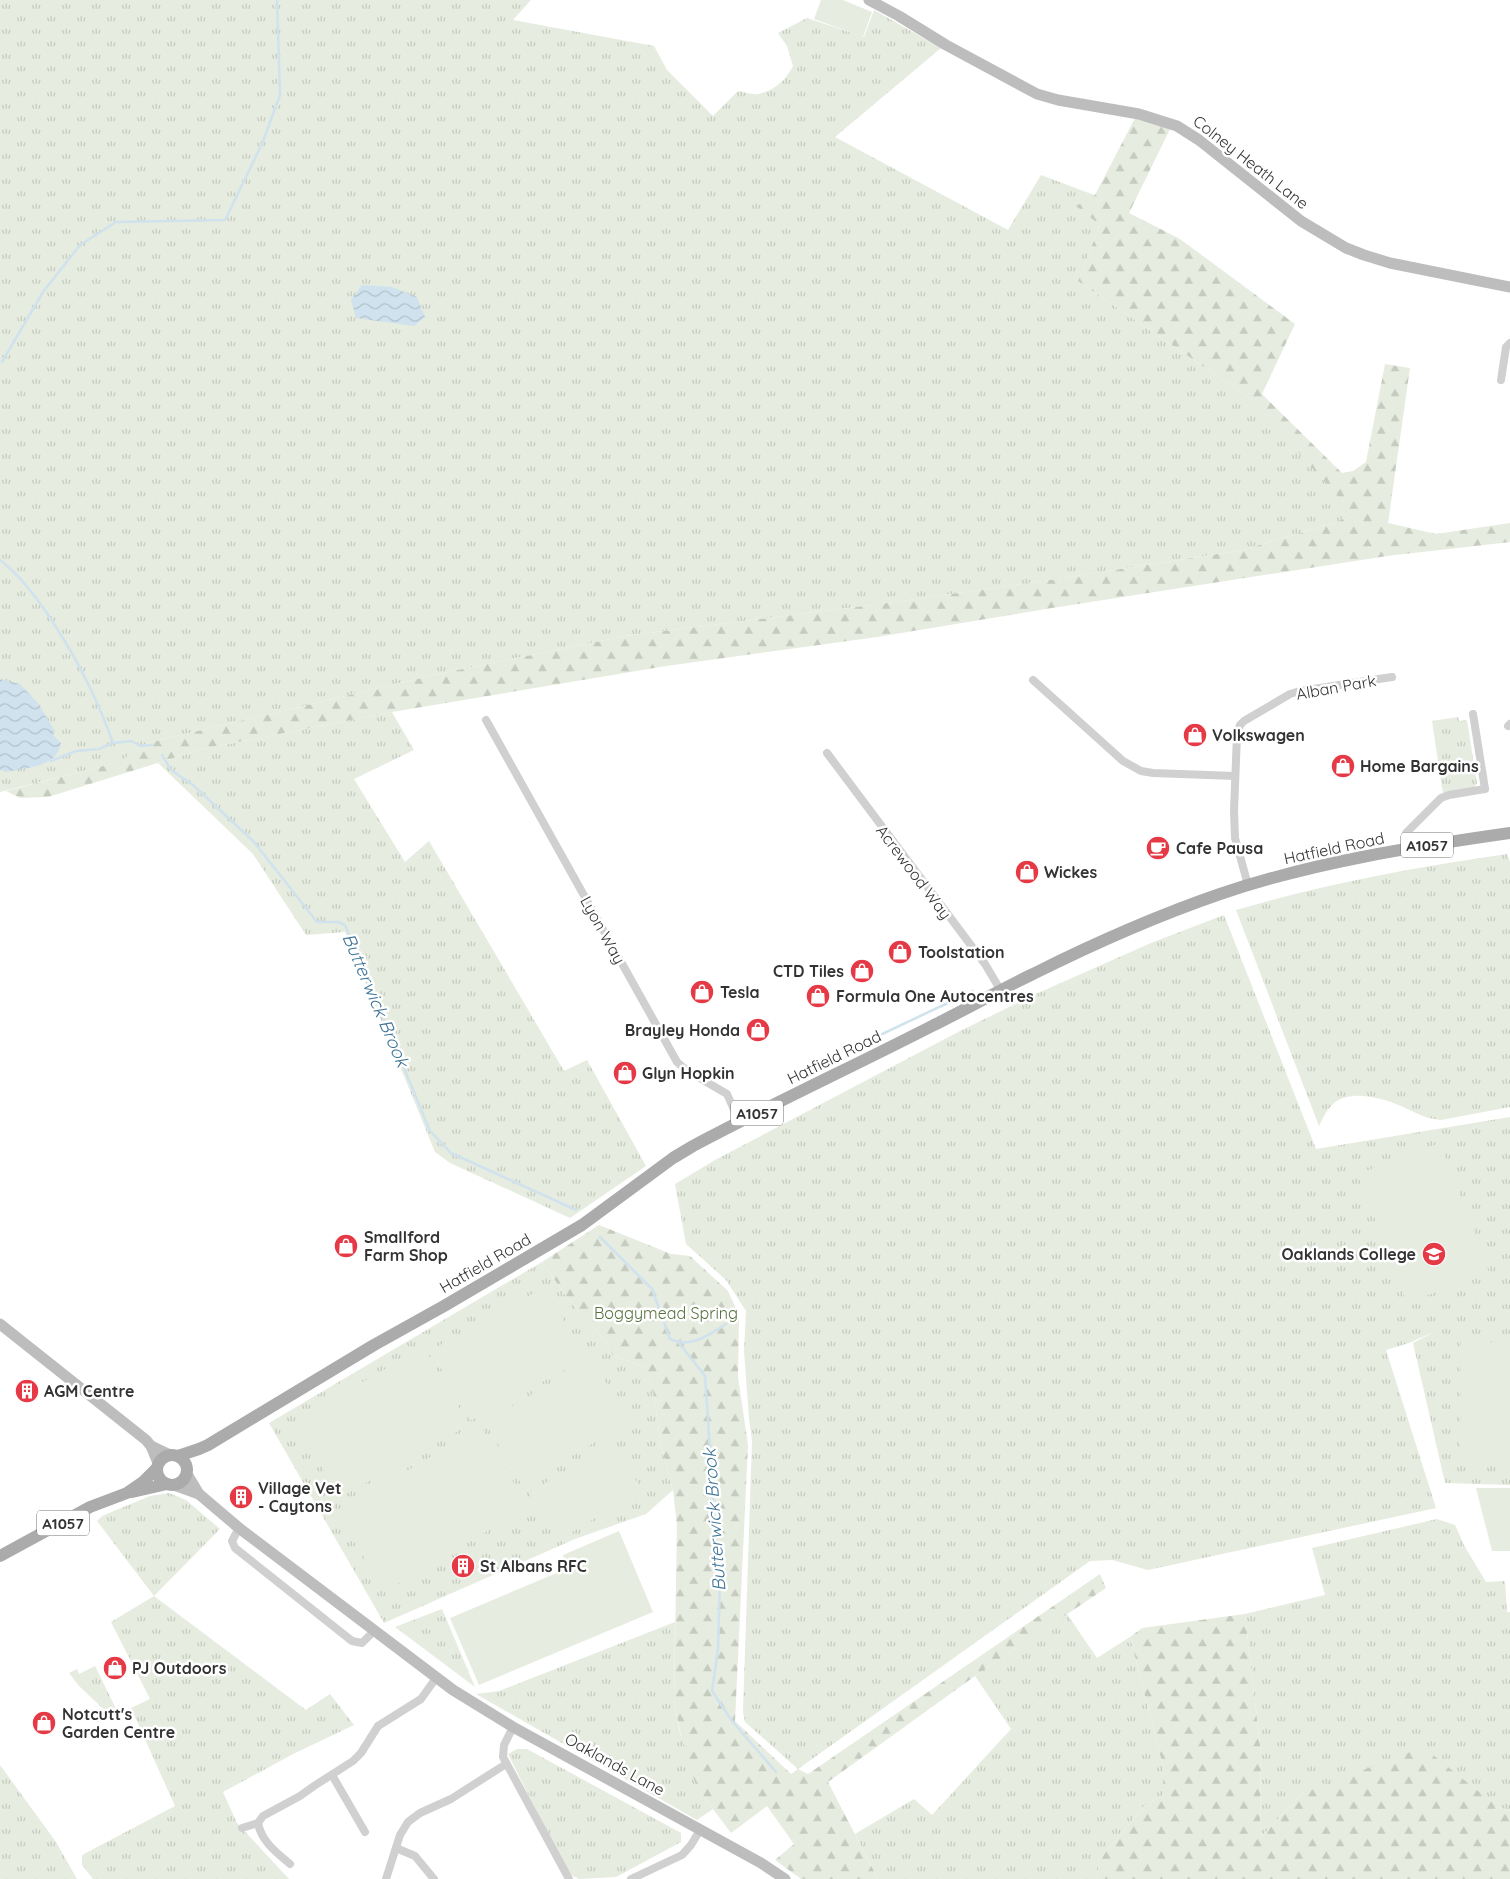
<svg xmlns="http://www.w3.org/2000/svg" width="1510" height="1879" font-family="Quicksand,sans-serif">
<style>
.grass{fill:url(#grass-tufts)}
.forest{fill:url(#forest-firs)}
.pitch{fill:#e6ecdf}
.water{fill:url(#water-waves)}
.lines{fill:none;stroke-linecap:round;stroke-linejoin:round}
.stream{stroke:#cfe2ee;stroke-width:2.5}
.street{stroke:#d0d0d0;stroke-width:8}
.secondary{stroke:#bdbdbd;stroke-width:11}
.primary{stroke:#ababab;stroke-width:12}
.labels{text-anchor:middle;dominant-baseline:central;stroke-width:5;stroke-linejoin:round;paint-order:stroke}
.shield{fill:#fff;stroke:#707070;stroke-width:1}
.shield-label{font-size:15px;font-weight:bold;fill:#333}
.street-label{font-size:16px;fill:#333;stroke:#fff}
.poi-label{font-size:16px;font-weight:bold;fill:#333;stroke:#fff;text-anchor:start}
.park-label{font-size:16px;fill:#56703f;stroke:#fff}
.water-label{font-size:18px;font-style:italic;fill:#3f7597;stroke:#fff}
</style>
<defs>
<pattern id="grass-tufts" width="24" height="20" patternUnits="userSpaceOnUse" patternTransform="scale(1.25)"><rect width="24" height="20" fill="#e6ecdf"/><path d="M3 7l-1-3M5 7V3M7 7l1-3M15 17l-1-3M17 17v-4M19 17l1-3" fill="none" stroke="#c6cbc0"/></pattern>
<pattern id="forest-firs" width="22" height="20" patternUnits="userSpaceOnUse" patternTransform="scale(1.25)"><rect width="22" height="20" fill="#e6ecdf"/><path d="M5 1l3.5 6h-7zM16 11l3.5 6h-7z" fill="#c6cbc0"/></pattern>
<pattern id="water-waves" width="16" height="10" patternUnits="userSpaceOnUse" patternTransform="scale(1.25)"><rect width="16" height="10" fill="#cfe2ee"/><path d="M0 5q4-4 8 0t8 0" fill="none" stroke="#b2c2cd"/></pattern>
</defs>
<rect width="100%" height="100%" fill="#fff"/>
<g class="grass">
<path d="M0 0H531L513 20 654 46 667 70 713 116 738 91C744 92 752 95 758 94 774 91 786 80 793 66L787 46 778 33 807 18 864 37 874 10 941 48 835 137 1008 230 1041 175 1094 195 1100 225 1078 281 1251 399 1348 507 1345 518 1337 522 1243 550 1050 580 880 604 625 636 438 674 147 743 120 762 0 792Z"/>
<path d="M392 712 414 750 354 779 405 862 429 841 564 1071 587 1060 646 1166 570 1218 450 1163 435 1152 345 932 306 935 253 854 158 763 203 749Z"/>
<path d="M1458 717 1459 721 1467 720 1477 784 1474 787 1443 794 1432 721Z"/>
<path d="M1507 854 1510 862V1107L1441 1120C1426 1119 1414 1112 1401 1106 1383 1098 1350 1089 1334 1103 1327 1109 1323 1118 1319 1126L1236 910C1325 884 1415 867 1507 854Z"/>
<path d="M1224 915 1316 1149 1510 1117V1485L1445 1483 1413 1343 1436 1331 1409 1343 1386 1350 1436 1508 1148 1570 1112 1560 1090 1561 798 1769 745 1722 743 1712 752 1441 749 1418 744 1351 746 1311 726 1280 686 1244 675 1184 715 1160 960 1031 1038 993 1151 943Z"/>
<path d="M542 1262 571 1303 598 1332 613 1355 636 1364 644 1368 648 1374 654 1396 661 1446 673 1490 646 1514 575 1539 384 1623 269 1423Z"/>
<path d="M169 1493 186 1500 220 1529 154 1596 306 1710 330 1694 354 1725 293 1754 223 1792 237 1823 289 1879H93L82 1865V1855L175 1806 131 1708 150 1699 111 1622 154 1596 97 1521 102 1516 150 1496Z"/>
<path d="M1437 1519 1455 1525 1465 1547 1486 1582 1505 1581 1507 1612H1510V1811L1498 1807 1303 1793 1262 1836 1260 1827 1261 1754 1245 1614 1325 1595 1312 1548Z"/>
<path d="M442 1609 475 1687 395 1627Z"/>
<path d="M1067 1614 1097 1658 1130 1637 1163 1766V1795L1144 1806 1099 1860 1097 1879H878L855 1834 914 1799 932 1815 1011 1729 975 1676Z"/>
<path d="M675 1622 674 1701 680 1733 698 1789 713 1809 697 1820 476 1694 499 1691Z"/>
<path d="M95 1666 119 1715 113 1718 79 1686 69 1673 77 1669 79 1674Z"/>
<path d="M517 1749H527L681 1833V1842L616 1877 579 1879 571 1875 556 1850 508 1754Z"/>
<path d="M0 1765 56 1842 77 1879H0Z"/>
</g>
<g class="forest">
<path d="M1135 118 1170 129 1129 213 1180 239 1295 324 1262 394 1342 473 1353 471 1366 462 1385 364 1410 368 1388 523 1436 534 1510 523V542L1387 556 1052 608 877 637 666 666 392 712 203 749 48 797 20 798 6 791 119 762 147 743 438 674 625 636 880 604 1050 580 1243 550 1337 522 1345 518 1347 507 1251 399 1078 281 1100 225 1076 206 1095 195Z"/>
<path d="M599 1225 671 1254 690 1256 728 1291 739 1315 738 1377 748 1445 735 1721 791 1774 798 1769 808 1774 1100 1574 1106 1588 975 1676 828 1782 878 1879H801L775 1860 794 1844 767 1806 731 1833 698 1789 686 1760 674 1701 677 1526 673 1490 661 1446 654 1396 648 1374 644 1368 636 1364 613 1355 598 1332 571 1303 542 1262Z"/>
<path d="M1245 1614 1261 1754 1260 1827 1262 1836 1303 1793 1423 1747 1498 1807 1510 1811V1879H1097L1099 1860 1144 1806 1163 1795V1766L1130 1637 1142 1628Z"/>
</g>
<g class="pitch">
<path d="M821 0H843L872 12 863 37 814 19Z"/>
<path d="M1440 1143 1489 1272 1407 1303 1358 1174Z"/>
<path d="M545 1287 585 1359 470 1421 431 1350Z"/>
<path d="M1461 1341 1510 1343V1466L1460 1464Z"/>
<path d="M424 1347 469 1425 339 1498 295 1420Z"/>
<path d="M592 1359 629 1422 522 1485 485 1422Z"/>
<path d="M481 1427 528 1507 384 1592 337 1512Z"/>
<path d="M613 1442 642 1490 557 1541 529 1493Z"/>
<path d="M1476 1488H1510V1551H1492Z"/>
<path d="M619 1531 653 1612 479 1685 450 1618 566 1569 563 1555Z"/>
</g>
<g class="water">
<path d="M362 285 392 287 417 297 425 317 414 326 356 318 351 300Z"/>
<path d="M0 679 20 684 38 703 55 731 53 735 61 743C57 768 27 767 6 772L0 770Z"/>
</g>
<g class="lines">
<g class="stream">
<path d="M2 362 43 292 80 245 116 222 225 220 262 144 280 95 277 0"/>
<path d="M0 560C23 578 40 602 56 627 81 666 98 700 113 743"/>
<path d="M162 755 171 770 193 785 254 842 317 922H338L345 925 430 1131 451 1153 576 1210"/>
<path d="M51 761 76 751 99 749 113 743 131 741 141 746 152 745"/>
<path d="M859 1045 973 991"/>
<path d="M600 1237 652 1289 670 1339C690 1349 709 1335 726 1324"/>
<path d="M679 1343 705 1376 713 1496 712 1518 718 1534 714 1545V1564L720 1580 718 1649 712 1691 732 1721 776 1772"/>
</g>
<g class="street">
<path d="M1501 380 1506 347 1510 343"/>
<path d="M1033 680 1123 761 1141 771 1153 773 1235 776"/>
<path d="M486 720 677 1062 686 1070 727 1094 739 1121"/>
<path d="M1508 726 1510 724"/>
<path d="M827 753 985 964 1001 991"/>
<path d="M1407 848 1406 833 1441 798 1449 795 1485 789 1473 714"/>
<path d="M1248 885 1235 838 1234 811 1237 735 1240 725 1244 721 1290 694 1300 691 1392 677"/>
<path d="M239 1528 232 1541 235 1548 352 1641 362 1643 374 1631"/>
<path d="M513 1727 504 1745 503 1757 569 1879"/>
<path d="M332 1775 365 1832"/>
<path d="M258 1823C261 1841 277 1853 290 1864"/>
<path d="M242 1828 258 1823 263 1816 300 1796 314 1786 353 1761 361 1753 378 1726 421 1699 436 1678"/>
<path d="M396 1848 415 1856 434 1879"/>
<path d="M386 1879 400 1835 408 1822 420 1813 451 1799 506 1764"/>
<path d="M631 1879 682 1855 691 1845 700 1830"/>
</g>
<g class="secondary">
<path d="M869 0 899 16 946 45 1037 94 1058 100 1139 114 1177 126 1199 140 1301 221 1346 248 1364 255 1390 263 1510 287"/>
<path d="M0 1324 146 1440 151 1446 158 1463"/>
<path d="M151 1446 170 1455"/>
<path d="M187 1474 199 1494 239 1528 453 1690 513 1727 761 1863 785 1879"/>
<path d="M174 1485 199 1494"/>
</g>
<g class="primary">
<circle cx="172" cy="1470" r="15"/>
<path d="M178 1456 199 1449 208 1445 374 1345 444 1306 582 1225 673 1158 693 1146C772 1104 854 1066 934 1025 967 1009 999 990 1033 974 1093 944 1156 916 1220 894 1314 862 1412 847 1510 833"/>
<path d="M132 1492 167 1484"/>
<path d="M0 1556 90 1507 127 1493 143 1482 157 1468"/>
</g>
</g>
<defs>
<g id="shop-disc" transform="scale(1.25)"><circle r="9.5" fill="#e63946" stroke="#fff"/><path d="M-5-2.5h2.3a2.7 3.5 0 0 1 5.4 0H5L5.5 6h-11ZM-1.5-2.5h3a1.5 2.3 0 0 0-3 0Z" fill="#fff"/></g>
<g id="cafe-disc" transform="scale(1.25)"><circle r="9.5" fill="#e63946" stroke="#fff"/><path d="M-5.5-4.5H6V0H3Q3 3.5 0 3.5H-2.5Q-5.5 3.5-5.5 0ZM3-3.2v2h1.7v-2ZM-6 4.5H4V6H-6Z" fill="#fff"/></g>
<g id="university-disc" transform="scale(1.25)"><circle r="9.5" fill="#e63946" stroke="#fff"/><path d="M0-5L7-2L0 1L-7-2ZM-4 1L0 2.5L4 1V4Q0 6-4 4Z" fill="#fff"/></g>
<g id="building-disc" transform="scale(1.25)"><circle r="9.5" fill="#e63946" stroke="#fff"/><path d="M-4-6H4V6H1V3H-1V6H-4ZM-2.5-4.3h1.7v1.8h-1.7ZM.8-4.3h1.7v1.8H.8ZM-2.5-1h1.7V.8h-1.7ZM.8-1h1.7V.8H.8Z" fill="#fff"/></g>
</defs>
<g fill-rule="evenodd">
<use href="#shop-disc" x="1195" y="735"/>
<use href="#shop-disc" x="1343" y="766"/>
<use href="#cafe-disc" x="1158" y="848"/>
<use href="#shop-disc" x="1027" y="872"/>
<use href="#shop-disc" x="900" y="952"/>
<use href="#shop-disc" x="862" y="971"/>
<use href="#shop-disc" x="702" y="992"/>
<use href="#shop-disc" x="818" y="996"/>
<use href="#shop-disc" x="758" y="1030"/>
<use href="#shop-disc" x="625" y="1073"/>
<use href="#shop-disc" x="346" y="1246"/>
<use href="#university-disc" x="1434" y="1254"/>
<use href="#building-disc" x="27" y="1391"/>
<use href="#building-disc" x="241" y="1497"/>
<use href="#building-disc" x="463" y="1566"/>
<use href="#shop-disc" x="115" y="1668"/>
<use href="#shop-disc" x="44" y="1723"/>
</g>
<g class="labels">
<g class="shield">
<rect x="1401" y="832.5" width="52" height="25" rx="4"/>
<rect x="731" y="1100.5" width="52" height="25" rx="4"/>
<rect x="37" y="1510.5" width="52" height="25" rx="4"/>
</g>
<g class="shield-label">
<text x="1427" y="845">A1057</text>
<text x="757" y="1113">A1057</text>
<text x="63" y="1523">A1057</text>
</g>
<g class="street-label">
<text transform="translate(1251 162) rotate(38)">Colney Heath Lane</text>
<text transform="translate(1336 687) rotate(-10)">Alban Park</text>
<text transform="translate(1334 848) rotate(-12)">Hatfield Road</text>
<text transform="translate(914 872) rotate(53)">Acrewood Way</text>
<text transform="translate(603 930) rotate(61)">Lyon Way</text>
<text transform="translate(834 1057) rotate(-26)">Hatfield Road</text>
<text transform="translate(485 1263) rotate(-30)">Hatfield Road</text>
<text transform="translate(615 1764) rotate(29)">Oaklands Lane</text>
</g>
<g class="poi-label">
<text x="1212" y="735">Volkswagen</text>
<text x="1360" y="766">Home Bargains</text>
<text x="1176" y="848">Cafe Pausa</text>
<text x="1044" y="872">Wickes</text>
<text x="918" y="952">Toolstation</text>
<text x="844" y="971" text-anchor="end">CTD Tiles</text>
<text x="720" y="992">Tesla</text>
<text x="836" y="996">Formula One Autocentres</text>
<text x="740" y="1030" text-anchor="end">Brayley Honda</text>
<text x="642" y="1073">Glyn Hopkin</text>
<text x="364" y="1237">Smallford<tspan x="364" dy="18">Farm Shop</tspan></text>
<text x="1416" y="1254" text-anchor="end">Oaklands College</text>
<text x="44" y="1391">AGM Centre</text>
<text x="258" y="1488">Village Vet<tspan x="258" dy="18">- Caytons</tspan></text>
<text x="480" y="1566">St Albans RFC</text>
<text x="132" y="1668">PJ Outdoors</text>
<text x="62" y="1714">Notcutt's<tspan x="62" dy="18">Garden Centre</tspan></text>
</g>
<g class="park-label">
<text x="666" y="1313">Boggymead Spring</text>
</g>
<g class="water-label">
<text transform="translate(376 1000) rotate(67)">Butterwick Brook</text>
<text transform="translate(714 1520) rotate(-94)">Butterwick Brook</text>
</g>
</g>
</svg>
